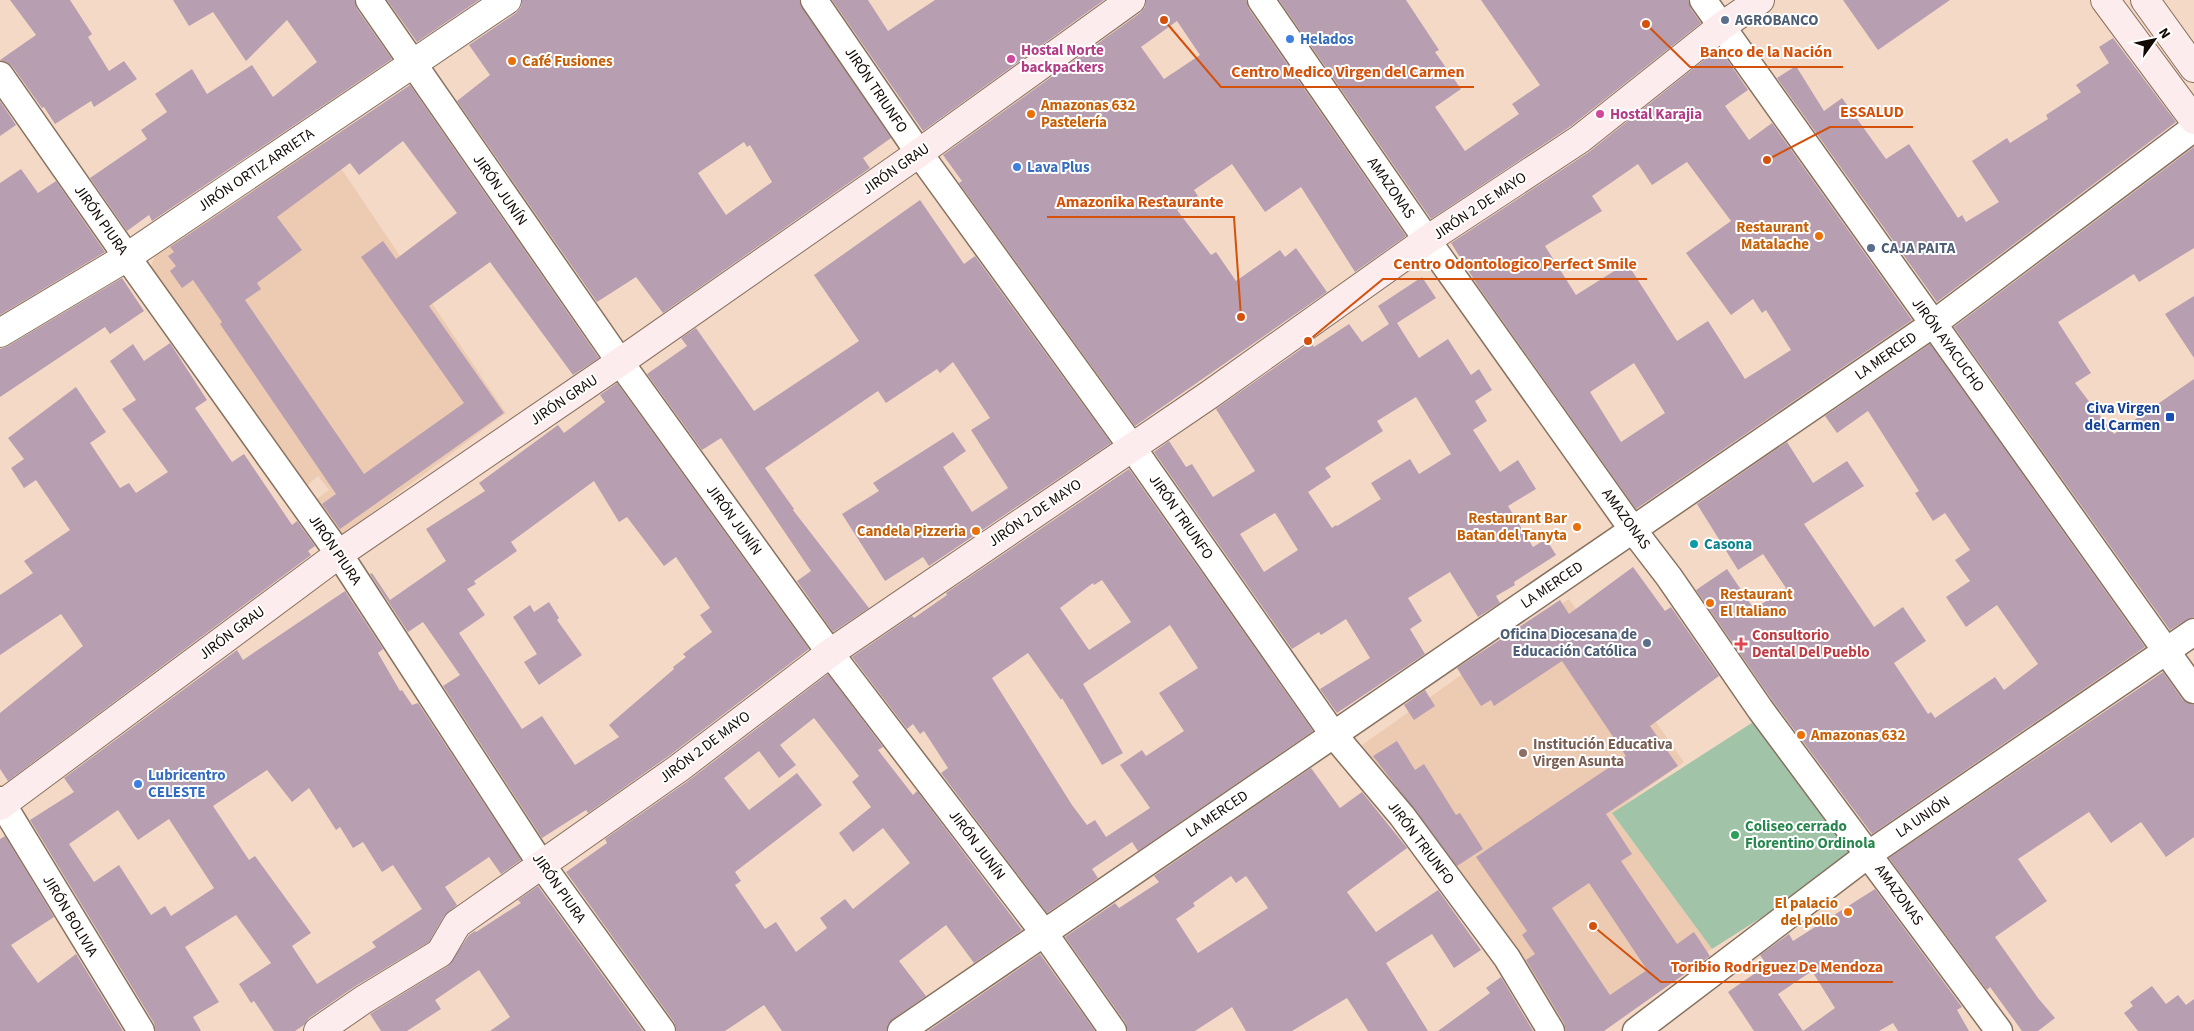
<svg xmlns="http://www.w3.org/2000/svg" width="2194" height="1031" font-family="'Source Sans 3',sans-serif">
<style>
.built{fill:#eccbb2}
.green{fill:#a1c4a8}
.building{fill:#b89eb1;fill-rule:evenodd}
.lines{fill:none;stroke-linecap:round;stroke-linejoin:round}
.minor-casing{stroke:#88715f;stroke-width:29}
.tertiary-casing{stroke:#88715f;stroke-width:30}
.secondary-casing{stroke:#88715f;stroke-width:30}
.minor{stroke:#fff;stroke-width:26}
.tertiary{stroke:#fff;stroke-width:28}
.secondary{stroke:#fceced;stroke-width:28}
.service-dot{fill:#5c6f8a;stroke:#fff;stroke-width:2}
.shop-dot{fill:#3f7fe0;stroke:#fff;stroke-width:2}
.hotel-dot{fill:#d1479c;stroke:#fff;stroke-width:2}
.food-dot{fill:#e8710a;stroke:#fff;stroke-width:2}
.transit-dot{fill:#1a4fb4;stroke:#fff;stroke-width:2}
.culture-dot{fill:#0f9aa8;stroke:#fff;stroke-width:2}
.health-dot{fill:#e0444e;stroke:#fff;stroke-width:2}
.education-dot{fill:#8d6e63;stroke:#fff;stroke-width:2}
.leisure-dot{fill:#2e9e5b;stroke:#fff;stroke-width:2}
.labels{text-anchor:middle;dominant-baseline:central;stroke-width:4;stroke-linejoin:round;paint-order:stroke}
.service-label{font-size:15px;font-weight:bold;fill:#4e5e75;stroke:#fff;text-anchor:start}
.shop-label{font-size:15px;font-weight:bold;fill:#366cbe;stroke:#fff;text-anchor:start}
.hotel-label{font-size:15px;font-weight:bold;fill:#b23c85;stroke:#fff;text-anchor:start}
.food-label{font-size:15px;font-weight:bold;fill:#c56008;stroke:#fff;text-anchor:start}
.street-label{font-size:15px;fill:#120904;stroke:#fff}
.transit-label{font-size:15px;font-weight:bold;fill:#164399;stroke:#fff;text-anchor:end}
.culture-label{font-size:15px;font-weight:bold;fill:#0d838f;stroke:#fff;text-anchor:start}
.health-label{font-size:15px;font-weight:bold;fill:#be3a42;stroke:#fff;text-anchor:start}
.education-label{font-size:15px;font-weight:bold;fill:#785e54;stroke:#fff;text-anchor:start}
.leisure-label{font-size:15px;font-weight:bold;fill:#27864d;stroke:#fff;text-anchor:start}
.leader{fill:none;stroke:#d3510b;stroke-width:2}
.callout-dot{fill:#d3510b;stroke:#fff;stroke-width:2}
.callout-label{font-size:16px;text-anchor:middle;font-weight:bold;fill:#d3510b;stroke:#fff;stroke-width:4;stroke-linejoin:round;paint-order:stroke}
</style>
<rect width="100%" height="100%" fill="#f4dac6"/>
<g class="built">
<path d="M317 142 324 143 506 413 341 536 313 513 318 498 329 490 318 476 308 485 296 481 150 270 158 245Z"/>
<path d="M1569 599 1684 762 1612 813 1712 949 1594 1031H1568L1362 745Z"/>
</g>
<path class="green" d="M1761 717 1857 857 1712 949 1612 813Z"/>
<g class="building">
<path d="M10 0H70L92 34 88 37 109 71 124 61 137 79 94 107 91 101 55 124 44 107 42 108 12 66 7 62 0 60 36 35Z"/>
<path d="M173 0H354L357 9 392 59 152 221 149 215 127 231 90 178 147 139 141 130 167 112 155 94 192 69 207 94 252 65 273 97 317 62 287 20 246 61 213 12 189 26Z"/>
<path d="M387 0H479L417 42Z"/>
<path d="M522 0H799L802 8 891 138 863 158 870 168 663 313 636 277 597 302 457 101 490 75 469 45 516 13 521 7ZM744 142 747 147 750 145 772 182 726 215 698 173Z"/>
<path d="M832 0H868L888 31 935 0H1104L923 131Z"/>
<path d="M1146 0H1246L1249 9 1406 236 1355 272 1301 187 1265 212 1232 164 1194 190 1198 196 1177 210 1211 255 1216 252 1236 281 1280 250 1285 257 1296 248 1327 292 1135 426 959 183 962 181 943 155 1140 13 1145 7ZM1177 21 1200 55 1164 79 1141 47Z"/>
<path d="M1279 0H1406L1439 50 1435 52 1461 89 1435 107 1465 151 1519 114 1512 104 1540 85 1481 0H1688L1691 9 1701 23 1571 126 1431 219Z"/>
<path d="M1843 0H1950L1878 50Z"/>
<path d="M2113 38 2176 122 1937 302 1777 78 1796 66 1824 111 1842 98 1886 159 1909 144 1958 218 1962 215 1966 222 1999 202 1972 161 2007 138 2010 143 2048 119 2046 115 2081 92 2076 85 2109 63 2099 47Z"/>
<path d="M1719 48 1748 90 1725 106 1749 140 1772 123 1912 320 1636 509 1478 286 1451 243 1589 152ZM1687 162 1731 221 1686 253 1731 315 1753 299 1762 313 1766 310 1791 350 1745 379 1708 321 1677 341 1627 263 1576 295 1545 246 1602 211 1592 196 1638 164 1652 185ZM1634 363 1665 413 1621 442 1590 392Z"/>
<path d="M410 85 599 358 573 375 490 262 429 306 504 413 340 529 322 504 336 494 220 324 222 322 193 280 182 288 170 271 176 266 168 256 174 252 170 247ZM403 141 457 213 396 259 383 241 361 257 464 403 364 474 245 300 261 289 257 283 302 250 277 217 350 163 359 175Z"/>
<path d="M0 101 16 125 0 136Z"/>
<path d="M2194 147V248L2139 282 2134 274 2058 322 2091 373 2075 383 2114 434 2194 379V617L2186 620 2170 630 1954 327Z"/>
<path d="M21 169 38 193 56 181 105 252 0 315V183Z"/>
<path d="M920 200 964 264 975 256 1111 443 929 566 923 557 885 581 842 514 879 491 873 483 953 432 966 451 943 467 972 512 1008 488 971 430 990 418 953 362 940 373 937 369 886 403 878 391 765 468 794 509 793 510 869 608 833 632 797 581 811 571 721 438 702 450 647 374 687 346 681 338 696 328 754 411 859 341 814 275Z"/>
<path d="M1422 277 1436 298 1397 323 1419 358 1448 339 1471 375 1479 369 1492 390 1475 401 1487 421 1473 430 1500 472 1518 460 1536 489 1508 506 1533 547 1546 539 1556 555 1514 582 1515 585 1496 596 1500 603 1478 617 1450 572 1408 598 1422 621 1410 629 1425 654 1337 713 1320 689 1370 658 1346 619 1321 635 1319 632 1292 649 1154 452 1169 441 1186 467 1192 464 1213 497 1255 471 1216 409 1311 342 1314 347 1349 324 1362 342 1389 324 1378 306ZM1416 397 1451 454 1419 474 1410 459 1371 483 1381 499 1337 526 1336 525 1332 528 1308 492 1331 477 1325 468 1383 431 1377 421ZM1275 513 1298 550 1264 572 1240 534Z"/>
<path d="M122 278 144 311 110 334 105 327 0 397V349L8 346Z"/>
<path d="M2194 296V358L2165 314Z"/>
<path d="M170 343 207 400 195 408 232 462 244 454 292 525 297 521 315 546 308 551 311 555 8 781 0 769V713L83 646 61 614 0 655V595L33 573 24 561 70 530 36 480 24 488 11 468 24 459 8 438 76 387 106 432 90 443 120 488 129 483 136 493 168 472 122 409 136 400 110 361 133 344 144 361Z"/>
<path d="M1930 344 2145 647 1872 834 1772 700 1696 590 1727 569 1754 609 1786 588 1763 554 1738 570 1697 504 1787 442 1813 483 1847 461 1864 486 1804 524 1874 627 1903 607 1926 641 1894 663 1928 714 1931 712 1935 718 1995 677 2004 690 2038 664 1997 605 1966 627 1946 597 1970 581 1955 560 1970 550 1945 513 1933 521 1915 493 1919 491 1868 411 1837 433 1825 416Z"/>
<path d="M617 383 809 649 670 755 588 813 586 810 542 838 443 686 460 675 423 622 408 632 370 574 372 573 390 600 446 561 426 529 485 491 479 483 558 425 564 433 605 402 600 395ZM594 481 619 522 627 517 664 566 676 557 710 608 700 615 712 632 683 654 686 657 673 667 674 669 609 725 619 737 575 765 542 716 522 729 459 633 485 615 467 589 476 584 474 581 517 551 511 542Z"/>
<path d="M1129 469 1313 731 1138 851 1132 842 1092 869 1098 878 1047 913 941 773 948 768 924 731 920 734 913 724 907 729 852 657 912 616 914 618 947 595 946 593ZM1102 580 1131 622 1089 650 1060 608 1093 583 1094 585ZM1170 625 1198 668 1159 693 1184 731 1146 756 1142 750 1120 765 1150 808 1106 837 1095 820 1087 825 1072 805 992 678 1028 653 1061 700 1062 698 1102 765 1123 753 1083 684Z"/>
<path d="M1633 567 1665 611 1671 607 1719 676 1650 726 1678 766 1606 814 1632 854 1621 861 1677 944 1694 932 1710 956 1604 1031H1566L1564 1023 1526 960 1535 954 1522 935 1527 931 1476 857 1626 756 1562 661 1494 706 1491 700 1481 706 1457 668 1560 600 1569 614ZM1589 883 1647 970 1610 995 1552 908Z"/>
<path d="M345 591 383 649 378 653 400 691 402 690 412 705 418 703 521 860 501 874 489 857 445 887 457 905 444 916 429 942 354 987 309 1018 304 1025 295 1031H274L254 1001 251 1003 239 984 271 963 236 915 185 947 219 1002 193 1017 201 1031H156L154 1023 30 820 74 792 64 778 237 650 243 660ZM267 770 292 802 309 788 336 830 340 827 353 848 363 842 382 872 393 865 422 909 372 942 376 947 317 984 292 946 311 933 255 856 249 860 213 806ZM118 810 138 840 169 819 214 888 171 916 165 906 151 915 119 865 94 882 69 844Z"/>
<path d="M549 602 559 618 557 620 582 655 539 685 524 662 537 654 513 617 530 605 534 612Z"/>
<path d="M2163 672 2182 699 2187 703 2194 705V837L2166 857 2141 822 2111 843 2089 812 2018 859 2047 901 1995 937 2038 998 2055 1018 2038 1031H2022L1990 987 1987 990 1889 858Z"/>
<path d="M828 674 883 747 878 750 913 795 917 791 1022 930 974 963 946 925 899 961 926 996 893 1019 888 1024 886 1031H782L764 1005 725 1031H677L674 1022 566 872 607 843 605 839 688 781ZM814 718 859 776 852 782 871 807 839 833 853 852 883 828 910 863 853 909 845 899 820 918 827 928 796 952 776 922 765 929 735 885 741 881 735 872 822 805 797 773 749 810 724 778 759 751 779 778 796 765 780 745Z"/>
<path d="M1425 690 1435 706 1414 720 1404 705Z"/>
<path d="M1397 741 1415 770 1424 764 1456 815 1460 813 1483 849 1457 866 1373 756Z"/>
<path d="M1311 768 1340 808 1362 792 1407 848 1347 892 1376 932 1438 890 1481 950 1454 968 1432 934 1386 963 1428 1031H1368L1347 998 1292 1031H1246L1232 1007 1195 1031H1128L1125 1022 1065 937 1115 903 1119 908 1159 882 1154 876ZM1231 876 1236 883 1246 876 1268 908 1198 953 1176 919 1195 906 1193 903Z"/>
<path d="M5 836 54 917 11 945 38 983 76 954 123 1031H0V839Z"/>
<path d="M538 886 643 1031H490L510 1017 479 970 435 1000 441 1009 407 1031H381L370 1014 448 966 469 935 475 931 476 932 521 903 518 900Z"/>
<path d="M1875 889 1962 1007 1957 1010 1969 1031H1898L1893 1023 1879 1031H1754L1728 992 1767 965 1760 955 1789 934 1793 941ZM1812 971 1835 1008 1803 1031 1778 994Z"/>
<path d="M1040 954 1095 1031H928Z"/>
<path d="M1501 977 1533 1031H1438L1490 993 1486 988Z"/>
<path d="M2152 986 2166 1004 2178 995 2186 1005 2194 999V1031H2138L2124 1013 2133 1006 2130 1002Z"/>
</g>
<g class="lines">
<g class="minor-casing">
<g id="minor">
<path d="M369 0 620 362 830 653 1044 933 1113 1031"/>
<path d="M814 0 919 153 1132 447 1333 734 1402 816 1507 958 1551 1031"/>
<path d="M1261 0 1427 240 1633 530 1669 577 1760 709 1999 1031"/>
<path d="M1703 0 2194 690"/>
<path d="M0 75 127 257 339 554 541 864 662 1031"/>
<path d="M0 800 141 1031"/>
<path d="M901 1031 1933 324 2194 128"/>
<path d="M1636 1031 1869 854 2194 632"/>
</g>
</g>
<g class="tertiary-casing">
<path id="tertiary" d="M0 333 127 257 507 0"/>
</g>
<g class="secondary-casing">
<g id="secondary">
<path d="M2105 0 2194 120"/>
<path d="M2145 0 2194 68"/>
<path d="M0 806 339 554 620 362 919 153 1131 0"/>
<path d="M318 1031 363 1000 440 953 457 924 679 768 830 653 1209 395 1427 240 1580 139 1722 26 1760 0"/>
</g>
</g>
<use href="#minor" class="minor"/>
<use href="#tertiary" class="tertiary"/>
<use href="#secondary" class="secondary"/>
</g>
<g class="service-dot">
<circle cx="1725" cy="20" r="5"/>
<circle cx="1871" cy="248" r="5"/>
<circle cx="1647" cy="643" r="5"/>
</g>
<g class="shop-dot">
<circle cx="1290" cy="39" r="5"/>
<circle cx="1017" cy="167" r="5"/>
<circle cx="138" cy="784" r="5"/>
</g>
<g class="hotel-dot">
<circle cx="1011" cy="59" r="5"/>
<circle cx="1600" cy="114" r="5"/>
</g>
<g class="food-dot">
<circle cx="512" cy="61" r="5"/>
<circle cx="1031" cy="114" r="5"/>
<circle cx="1819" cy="236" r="5"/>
<circle cx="1577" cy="527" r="5"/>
<circle cx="976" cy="531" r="5"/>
<circle cx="1710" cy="603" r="5"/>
<circle cx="1801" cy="735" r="5"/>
<circle cx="1848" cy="912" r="5"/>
</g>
<rect class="transit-dot" x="2165" y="412" width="10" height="10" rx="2.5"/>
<circle class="culture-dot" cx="1694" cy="544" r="5"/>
<path class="health-dot" d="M1738.5 636.5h5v5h5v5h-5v5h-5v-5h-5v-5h5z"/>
<circle class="education-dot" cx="1523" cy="753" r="5"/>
<circle class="leisure-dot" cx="1735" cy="835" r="5"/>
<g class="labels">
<g class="service-label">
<text x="1735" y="20">AGROBANCO</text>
<text x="1881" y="248">CAJA PAITA</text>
<text x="1637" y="634" text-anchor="end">Oficina Diocesana de<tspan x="1637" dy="17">Educación Católica</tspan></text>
</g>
<g class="shop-label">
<text x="1300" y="39">Helados</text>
<text x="1027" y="167">Lava Plus</text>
<text x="148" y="775">Lubricentro<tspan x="148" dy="17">CELESTE</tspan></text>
</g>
<g class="hotel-label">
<text x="1021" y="50">Hostal Norte<tspan x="1021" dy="17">backpackers</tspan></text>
<text x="1610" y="114">Hostal Karajia</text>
</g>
<g class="food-label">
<text x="522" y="61">Café Fusiones</text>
<text x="1041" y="105">Amazonas 632<tspan x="1041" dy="17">Pastelería</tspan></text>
<text x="1809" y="227" text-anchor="end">Restaurant<tspan x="1809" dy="17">Matalache</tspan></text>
<text x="1567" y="518" text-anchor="end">Restaurant Bar<tspan x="1567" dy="17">Batan del Tanyta</tspan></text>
<text x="966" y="531" text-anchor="end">Candela Pizzeria</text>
<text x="1720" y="594">Restaurant<tspan x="1720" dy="17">El Italiano</tspan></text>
<text x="1811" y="735">Amazonas 632</text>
<text x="1838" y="903" text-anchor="end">El palacio<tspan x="1838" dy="17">del pollo</tspan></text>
</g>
<g class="street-label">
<text transform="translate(876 90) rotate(56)">JIRÓN TRIUNFO</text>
<text transform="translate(896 169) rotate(-35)">JIRÓN GRAU</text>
<text transform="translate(256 170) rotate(-34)">JIRÓN ORTIZ ARRIETA</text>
<text transform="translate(1391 188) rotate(55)">AMAZONAS</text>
<text transform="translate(500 190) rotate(55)">JIRÓN JUNÍN</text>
<text transform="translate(1480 206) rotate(-34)">JIRÓN 2 DE MAYO</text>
<text transform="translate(101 220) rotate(55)">JIRÓN PIURA</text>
<text transform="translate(1948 345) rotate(54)">JIRÓN AYACUCHO</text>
<text transform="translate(1886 356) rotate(-35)">LA MERCED</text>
<text transform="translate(564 400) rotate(-34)">JIRÓN GRAU</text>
<text transform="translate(1035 513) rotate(-34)">JIRÓN 2 DE MAYO</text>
<text transform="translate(1181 517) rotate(55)">JIRÓN TRIUNFO</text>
<text transform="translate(1626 519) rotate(54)">AMAZONAS</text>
<text transform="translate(734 520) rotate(54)">JIRÓN JUNÍN</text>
<text transform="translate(335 550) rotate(56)">JIRÓN PIURA</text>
<text transform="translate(1552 585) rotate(-34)">LA MERCED</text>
<text transform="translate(232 633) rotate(-37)">JIRÓN GRAU</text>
<text transform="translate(705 747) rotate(-37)">JIRÓN 2 DE MAYO</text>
<text transform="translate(1217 814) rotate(-34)">LA MERCED</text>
<text transform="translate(1923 817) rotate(-34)">LA UNIÓN</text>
<text transform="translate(1421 843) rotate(53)">JIRÓN TRIUNFO</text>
<text transform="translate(977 845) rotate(53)">JIRÓN JUNÍN</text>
<text transform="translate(559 888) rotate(55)">JIRÓN PIURA</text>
<text transform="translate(1899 895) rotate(54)">AMAZONAS</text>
<text transform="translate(70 916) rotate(59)">JIRÓN BOLIVIA</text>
</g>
<g class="transit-label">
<text x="2160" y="408">Civa Virgen<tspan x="2160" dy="17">del Carmen</tspan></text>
</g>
<g class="culture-label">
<text x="1704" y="544">Casona</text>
</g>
<g class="health-label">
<text x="1752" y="635">Consultorio<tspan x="1752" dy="17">Dental Del Pueblo</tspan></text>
</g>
<g class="education-label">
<text x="1533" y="744">Institución Educativa<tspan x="1533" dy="17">Virgen Asunta</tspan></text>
</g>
<g class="leisure-label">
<text x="1745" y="826">Coliseo cerrado<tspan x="1745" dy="17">Florentino Ordinola</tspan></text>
</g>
</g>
<path class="leader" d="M1646 24L1690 67H1843M1164 20L1221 87H1474M1767 160L1830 127H1913M1241 317L1234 217H1047M1308 341L1383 279H1647M1593 926L1661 982H1893"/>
<g class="callout-dot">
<circle cx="1646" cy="24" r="5"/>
<circle cx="1164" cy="20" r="5"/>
<circle cx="1767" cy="160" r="5"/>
<circle cx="1241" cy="317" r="5"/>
<circle cx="1308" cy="341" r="5"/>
<circle cx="1593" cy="926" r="5"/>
</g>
<g class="callout-label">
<text x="1766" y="57">Banco de la Nación</text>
<text x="1348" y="77">Centro Medico Virgen del Carmen</text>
<text x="1872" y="117">ESSALUD</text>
<text x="1140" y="207">Amazonika Restaurante</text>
<text x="1515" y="269">Centro Odontologico Perfect Smile</text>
<text x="1777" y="972">Toribio Rodriguez De Mendoza</text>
</g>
<g transform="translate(2154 40) rotate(57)" stroke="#ffffff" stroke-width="4" paint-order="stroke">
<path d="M0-4L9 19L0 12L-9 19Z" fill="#120904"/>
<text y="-8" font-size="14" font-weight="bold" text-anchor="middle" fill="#120904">N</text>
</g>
</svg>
